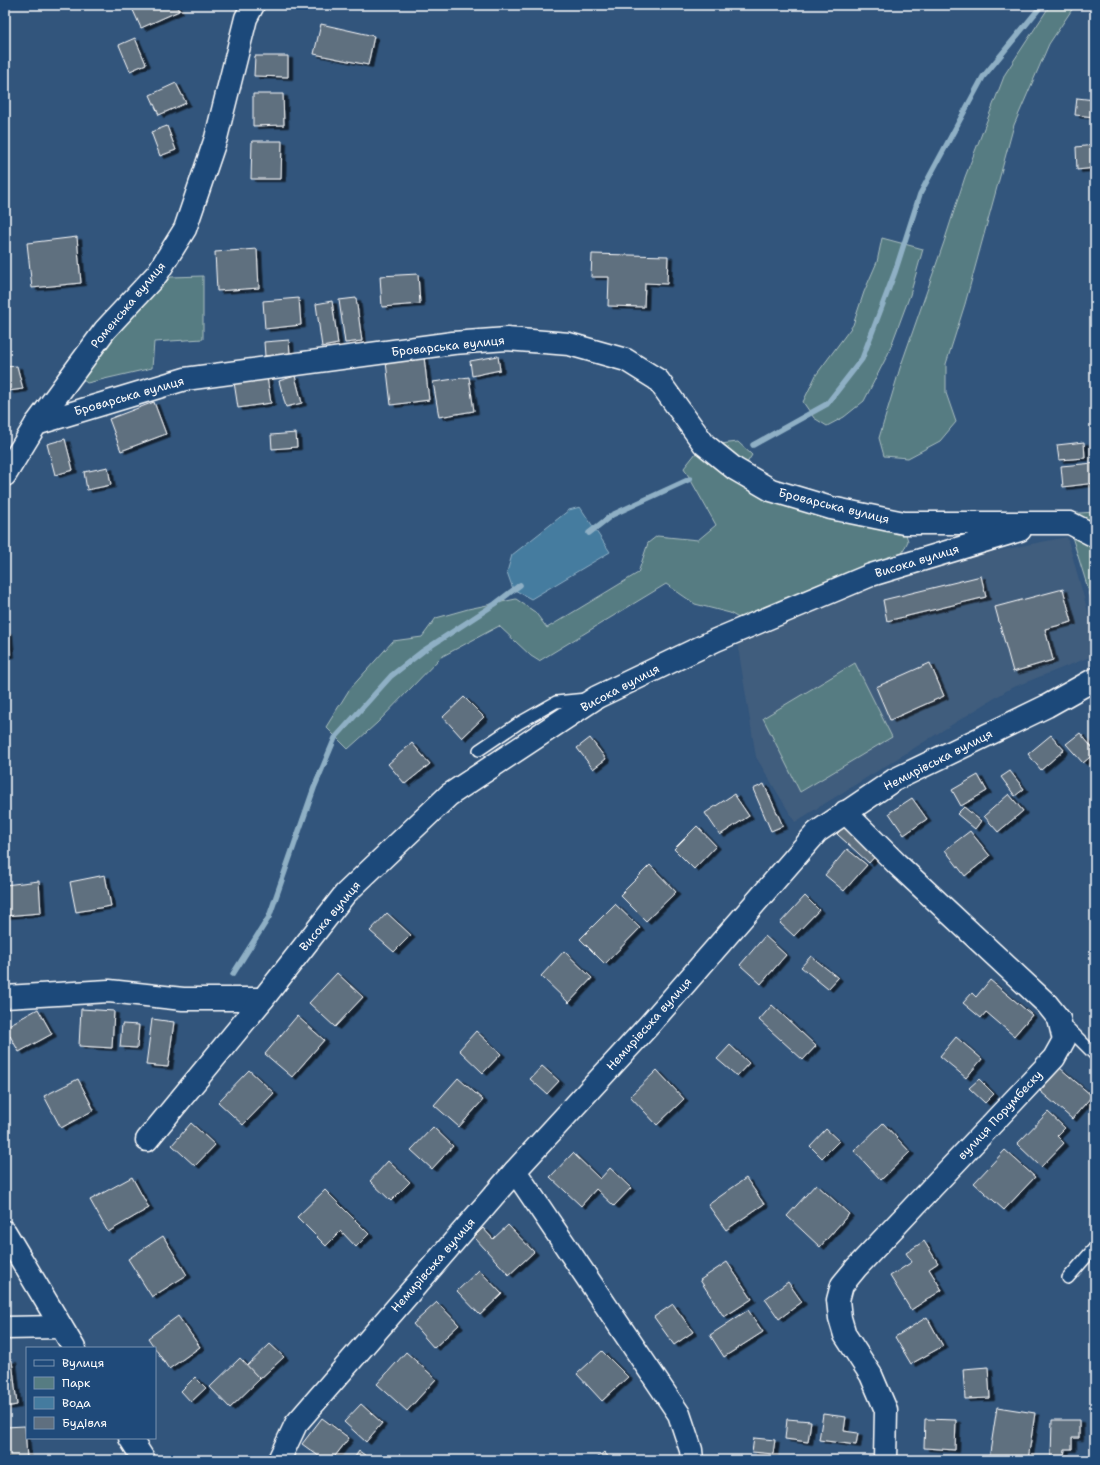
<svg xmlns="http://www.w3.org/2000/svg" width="1100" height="1465" font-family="'Shantell Sans',sans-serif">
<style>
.built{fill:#405d7d}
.green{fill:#567c82;stroke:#aabec0}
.water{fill:#447b9f;stroke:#8fb0c5}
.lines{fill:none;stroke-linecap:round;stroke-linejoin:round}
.stream{stroke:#8fb0c5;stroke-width:5.5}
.building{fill:#5f6f7f;stroke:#fff;filter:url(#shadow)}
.service-casing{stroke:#fff;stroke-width:14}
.minor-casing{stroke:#fff;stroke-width:25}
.service{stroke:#1f4a7a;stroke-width:11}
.minor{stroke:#1f4a7a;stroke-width:22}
.labels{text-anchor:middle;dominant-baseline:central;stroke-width:3;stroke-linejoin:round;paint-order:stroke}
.street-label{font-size:12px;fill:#fff;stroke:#1f4a7a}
</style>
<defs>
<filter id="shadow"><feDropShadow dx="4.5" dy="2.5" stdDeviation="0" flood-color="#0009"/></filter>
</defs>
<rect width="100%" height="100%" fill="#32557c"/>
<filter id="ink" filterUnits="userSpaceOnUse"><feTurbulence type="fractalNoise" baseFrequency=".025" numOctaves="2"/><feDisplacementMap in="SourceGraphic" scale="8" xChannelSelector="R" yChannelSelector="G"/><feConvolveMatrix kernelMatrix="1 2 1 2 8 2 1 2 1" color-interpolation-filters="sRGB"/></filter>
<g filter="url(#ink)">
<path class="built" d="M1067 537 1095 637V655L1011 688 795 822 756 757 737 641 768 626 930 564Z"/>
<g class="green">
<path d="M1048 5H1075L1049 44 1014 125 965 304 946 364V393L956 422 940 441 908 458 884 456 879 438 900 368 944 242 965 177 1005 74 1047 10Z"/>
<path d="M882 238 923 249 910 295 888 354 864 401 844 417 827 426 814 418 803 402 816 375 853 325 864 292 877 262Z"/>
<path d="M203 276V339L154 342 152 368 87 383 82 379 87 365 131 316 171 277Z"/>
<path d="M738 442 752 455 736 480 905 531 908 541 900 558 747 623 730 613 695 604 666 584 539 661 531 656 499 626 441 657 377 723 348 749 326 727 349 690 393 641 422 637 436 618 468 609 516 599 535 612 547 628 638 573 648 543 657 536 698 540 716 525 684 468 696 453 720 444Z"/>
<path d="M1095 512V611L1065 514Z"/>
<path d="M855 663 892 737 800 792 763 718Z"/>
</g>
<path class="water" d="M580 507 610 552 531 599 513 589 507 572 512 555 569 510Z"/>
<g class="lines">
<g class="stream">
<path d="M753 445 827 404 862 359 895 272 920 194 983 77 1042 5"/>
<path d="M589 533 612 515 690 479"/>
<path d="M233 974 269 917 314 788 335 738 391 676 423 651 495 604 520 585"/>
</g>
</g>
<g class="building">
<path d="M139 5H176L179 11 141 28 132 8Z"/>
<path d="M321 24 374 36 368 65 314 54Z"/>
<path d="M135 38 146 64 130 71 119 45Z"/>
<path d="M255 56H288V77L254 76Z"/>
<path d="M176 83 186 103 159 115 150 95Z"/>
<path d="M253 94H283L284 125 253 126Z"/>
<path d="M1077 98 1095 100V117L1075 115Z"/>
<path d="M167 126 176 150 160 156 151 132Z"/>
<path d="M252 141H282L281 179H251Z"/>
<path d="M1094 145 1095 168 1077 170 1076 147Z"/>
<path d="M77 237 81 283 32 288 27 243Z"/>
<path d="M257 249 259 288 217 291 215 252Z"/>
<path d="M592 254 668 256 667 284 645 283 644 307 608 306 609 277H591Z"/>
<path d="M418 274 420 304 382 307 380 276Z"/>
<path d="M299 298 301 325 265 329 263 301Z"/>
<path d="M356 298 362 341 345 343 339 300Z"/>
<path d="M332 301 338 344 322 347 316 304Z"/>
<path d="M289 340 290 354 265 356 264 342Z"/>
<path d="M498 356 500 370 472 376 470 361Z"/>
<path d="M424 357 429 400 391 405 386 362Z"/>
<path d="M17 366 23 389 9 391 5 367Z"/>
<path d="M295 376 302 403 286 407 279 381Z"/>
<path d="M267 377 271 403 238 408 234 382Z"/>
<path d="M469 377 474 411 439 417 433 382Z"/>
<path d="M154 402 166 434 121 451 109 419Z"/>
<path d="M296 433 297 447 272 449 271 435Z"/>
<path d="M65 439 73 470 55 475 47 444Z"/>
<path d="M1084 442 1085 458 1059 460 1057 445Z"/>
<path d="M1094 463 1095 483 1063 487 1061 466Z"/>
<path d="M108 467 111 485 87 490 84 472Z"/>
<path d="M981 576 986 597 887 621 883 600Z"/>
<path d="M1063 589 1072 622 1045 629 1053 660 1013 672 995 607Z"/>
<path d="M5 632H8L10 655H5Z"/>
<path d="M930 663 944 696 890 720 876 687Z"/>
<path d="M464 697 484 717 462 738 443 717Z"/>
<path d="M1080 733 1095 751V753L1083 763 1066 744Z"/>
<path d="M1051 735 1064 750 1041 770 1028 754Z"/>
<path d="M590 738 606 759 593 769 577 748Z"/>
<path d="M412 743 430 764 405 784 388 764Z"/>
<path d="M1010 771 1024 789 1015 796 1001 777Z"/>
<path d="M978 775 987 791 961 806 952 790Z"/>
<path d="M764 784 783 826 771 831 753 789Z"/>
<path d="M734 794 749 816 720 835 705 813Z"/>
<path d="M1009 794 1023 811 998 832 984 816Z"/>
<path d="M912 798 927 819 904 835 889 813Z"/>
<path d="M964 807 981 821 975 829 957 814Z"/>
<path d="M846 824 878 853 869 863 837 834Z"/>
<path d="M697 826 716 846 694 869 674 849Z"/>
<path d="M970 831 990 856 965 876 945 850Z"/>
<path d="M847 849 867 865 844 891 825 875Z"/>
<path d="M650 865 676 892 646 921 620 895Z"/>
<path d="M105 875 111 906 76 912 70 882Z"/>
<path d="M39 881 41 913 5 916V885Z"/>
<path d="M805 896 819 910 794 936 780 923Z"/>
<path d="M615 904 640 928 605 964 580 939Z"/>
<path d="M387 913 411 935 394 952 370 931Z"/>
<path d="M765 936 786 955 761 984 740 965Z"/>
<path d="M564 951 592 978 569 1003 541 976Z"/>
<path d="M811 956 838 978 828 989 801 967Z"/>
<path d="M337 973 363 997 335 1027 309 1003Z"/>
<path d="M990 980 1032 1015 1014 1036 986 1012 981 1018 963 1003 972 993 976 997Z"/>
<path d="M772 1005 816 1046 803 1060 759 1020Z"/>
<path d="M38 1009 52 1034 19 1052 5 1027Z"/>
<path d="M81 1009 114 1011 112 1048 79 1046Z"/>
<path d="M297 1016 324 1040 292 1077 265 1054Z"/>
<path d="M152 1019 174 1022 168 1067 146 1065Z"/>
<path d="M122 1024 139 1025 137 1048 120 1047Z"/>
<path d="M476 1031 501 1054 483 1073 459 1050Z"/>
<path d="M956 1037 982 1059 966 1078 940 1056Z"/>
<path d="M730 1045 749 1063 737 1076 717 1059Z"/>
<path d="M542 1066 559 1081 547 1094 530 1079Z"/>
<path d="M1060 1068 1092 1096 1072 1119 1040 1091Z"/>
<path d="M249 1070 274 1093 243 1125 218 1102Z"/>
<path d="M657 1070 684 1099 657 1125 630 1096Z"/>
<path d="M458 1078 483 1100 459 1127 434 1105Z"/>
<path d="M78 1079 94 1110 61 1128 44 1096Z"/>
<path d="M979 1079 994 1094 985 1103 969 1088Z"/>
<path d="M1048 1112 1065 1128 1057 1136 1064 1143 1041 1167 1017 1144Z"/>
<path d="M191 1123 215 1145 195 1166 172 1145Z"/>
<path d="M883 1123 910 1152 881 1180 854 1151Z"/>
<path d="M433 1127 453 1146 432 1169 411 1150Z"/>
<path d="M826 1129 839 1141 822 1158 810 1146Z"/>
<path d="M1005 1150 1035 1177 1004 1210 974 1183Z"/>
<path d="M573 1153 600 1179 610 1168 631 1188 614 1206 596 1189 581 1206 550 1177Z"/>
<path d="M388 1161 410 1182 391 1201 370 1181Z"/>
<path d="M132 1177 149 1208 108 1232 90 1200Z"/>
<path d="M746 1178 764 1204 726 1230 708 1205Z"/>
<path d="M816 1184 849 1214 820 1247 787 1216Z"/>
<path d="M325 1190 369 1234 356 1247 341 1231 326 1246 297 1217Z"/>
<path d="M508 1225 534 1252 509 1275 474 1237 483 1228 493 1239Z"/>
<path d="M163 1236 187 1275 152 1297 128 1259Z"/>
<path d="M924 1241 938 1263 929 1269 942 1290 911 1310 890 1276 912 1262 906 1253Z"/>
<path d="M727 1262 752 1299 724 1317 700 1280Z"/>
<path d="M479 1270 502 1294 480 1315 457 1291Z"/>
<path d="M788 1282 802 1302 779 1319 765 1299Z"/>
<path d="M437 1302 459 1325 434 1348 413 1324Z"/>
<path d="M673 1304 693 1332 674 1345 654 1317Z"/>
<path d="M748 1310 763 1332 724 1357 710 1335Z"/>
<path d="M178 1316 200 1347 169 1369 148 1338Z"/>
<path d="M927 1317 943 1346 911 1364 895 1337Z"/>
<path d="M270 1344 284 1357 260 1379 247 1366Z"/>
<path d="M602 1351 628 1377 602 1401 577 1374Z"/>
<path d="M406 1352 436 1379 407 1411 377 1384Z"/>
<path d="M240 1358 260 1379 230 1408 210 1387Z"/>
<path d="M12 1360 17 1405 5 1407V1361Z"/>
<path d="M988 1367 990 1398 965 1399 963 1369Z"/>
<path d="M195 1377 206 1388 191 1402 181 1391Z"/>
<path d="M361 1404 382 1423 366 1442 344 1422Z"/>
<path d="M997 1407 1035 1413 1028 1460 989 1459Z"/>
<path d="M823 1414 846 1417 844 1431 858 1433 856 1445 819 1440Z"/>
<path d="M322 1418 349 1438 332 1460H324L302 1444Z"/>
<path d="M787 1419 811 1421 808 1442 785 1439Z"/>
<path d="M925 1419 956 1420 955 1450 924 1448Z"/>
<path d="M1052 1420H1079V1438H1072V1449H1065L1064 1457H1051Z"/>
<path d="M25 1426 27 1460H5V1427Z"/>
<path d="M754 1438 775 1440 773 1454 752 1452Z"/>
<path d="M359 1451 372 1460H353Z"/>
<path d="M604 1452 611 1460H595Z"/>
</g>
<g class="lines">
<g class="service-casing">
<g id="service">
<path d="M479 750 519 723 556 702 586 699"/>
<path d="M1064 1024 1095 1055"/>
<path d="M1068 1278 1095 1247"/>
</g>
</g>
<g class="minor-casing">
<g id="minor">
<path d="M36 424 185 379 453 343 507 339 569 344 626 360 658 380 704 444 735 469 771 490 831 508 904 523H1070L1095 536"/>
<path d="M5 475 36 424 105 330 157 274 185 229 216 138 246 18 253 5"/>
<path d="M845 812 897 864 1047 1004 1059 1019 1064 1040 1054 1058 856 1268 842 1285 838 1300 840 1318 845 1335 871 1375 886 1410 885 1460"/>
<path d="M5 997 109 991 183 999H263"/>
<path d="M147 1140 263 999 345 894 449 795 597 697 716 640 871 575 1020 530"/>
<path d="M515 1171 679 1414 691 1450 692 1460"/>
<path d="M5 1232 74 1348"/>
<path d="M5 1328 61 1327"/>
<path d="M130 1438 144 1460"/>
<path d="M279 1460 296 1424 515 1171 650 1024 817 832 894 780 1047 706 1095 679"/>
</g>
</g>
<use href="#service" class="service"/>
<use href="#minor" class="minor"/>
</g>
</g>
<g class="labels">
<g class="street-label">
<text transform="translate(128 305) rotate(-50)">Роменська вулиця</text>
<text transform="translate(448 346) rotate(-6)">Броварська вулиця</text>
<text transform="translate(129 396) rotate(-16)">Броварська вулиця</text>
<text transform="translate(834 506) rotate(14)">Броварська вулиця</text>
<text transform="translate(917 561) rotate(-17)">Висока вулиця</text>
<text transform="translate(620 688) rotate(-28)">Висока вулиця</text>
<text transform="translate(938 760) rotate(-27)">Немирівська вулиця</text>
<text transform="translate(330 916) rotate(-50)">Висока вулиця</text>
<text transform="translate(649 1024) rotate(-48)">Немирівська вулиця</text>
<text transform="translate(1000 1115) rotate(-47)">вулиця Порумбеску</text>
<text transform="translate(433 1265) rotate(-49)">Немирівська вулиця</text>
</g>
</g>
<rect width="1100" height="1465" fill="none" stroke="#1f4a7a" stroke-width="20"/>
<rect x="10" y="10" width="1080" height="1445" fill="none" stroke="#fff" stroke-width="1.5" filter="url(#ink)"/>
<rect x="26" y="1347" width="130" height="92" fill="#1f4a7a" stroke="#7992af"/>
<rect x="34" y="1360" width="20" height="6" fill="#1f4a7a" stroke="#7992af"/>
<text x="62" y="1367" font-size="12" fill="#ffffff">Вулиця</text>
<rect x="34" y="1377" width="20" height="12" fill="#567c82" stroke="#7992af"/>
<text x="62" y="1387" font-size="12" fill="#ffffff">Парк</text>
<rect x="34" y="1397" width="20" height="12" fill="#447b9f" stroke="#7992af"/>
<text x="62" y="1407" font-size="12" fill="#ffffff">Вода</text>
<rect x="34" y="1417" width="20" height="12" fill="#5f6f7f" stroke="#7992af"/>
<text x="62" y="1427" font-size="12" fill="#ffffff">Будівля</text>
</svg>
